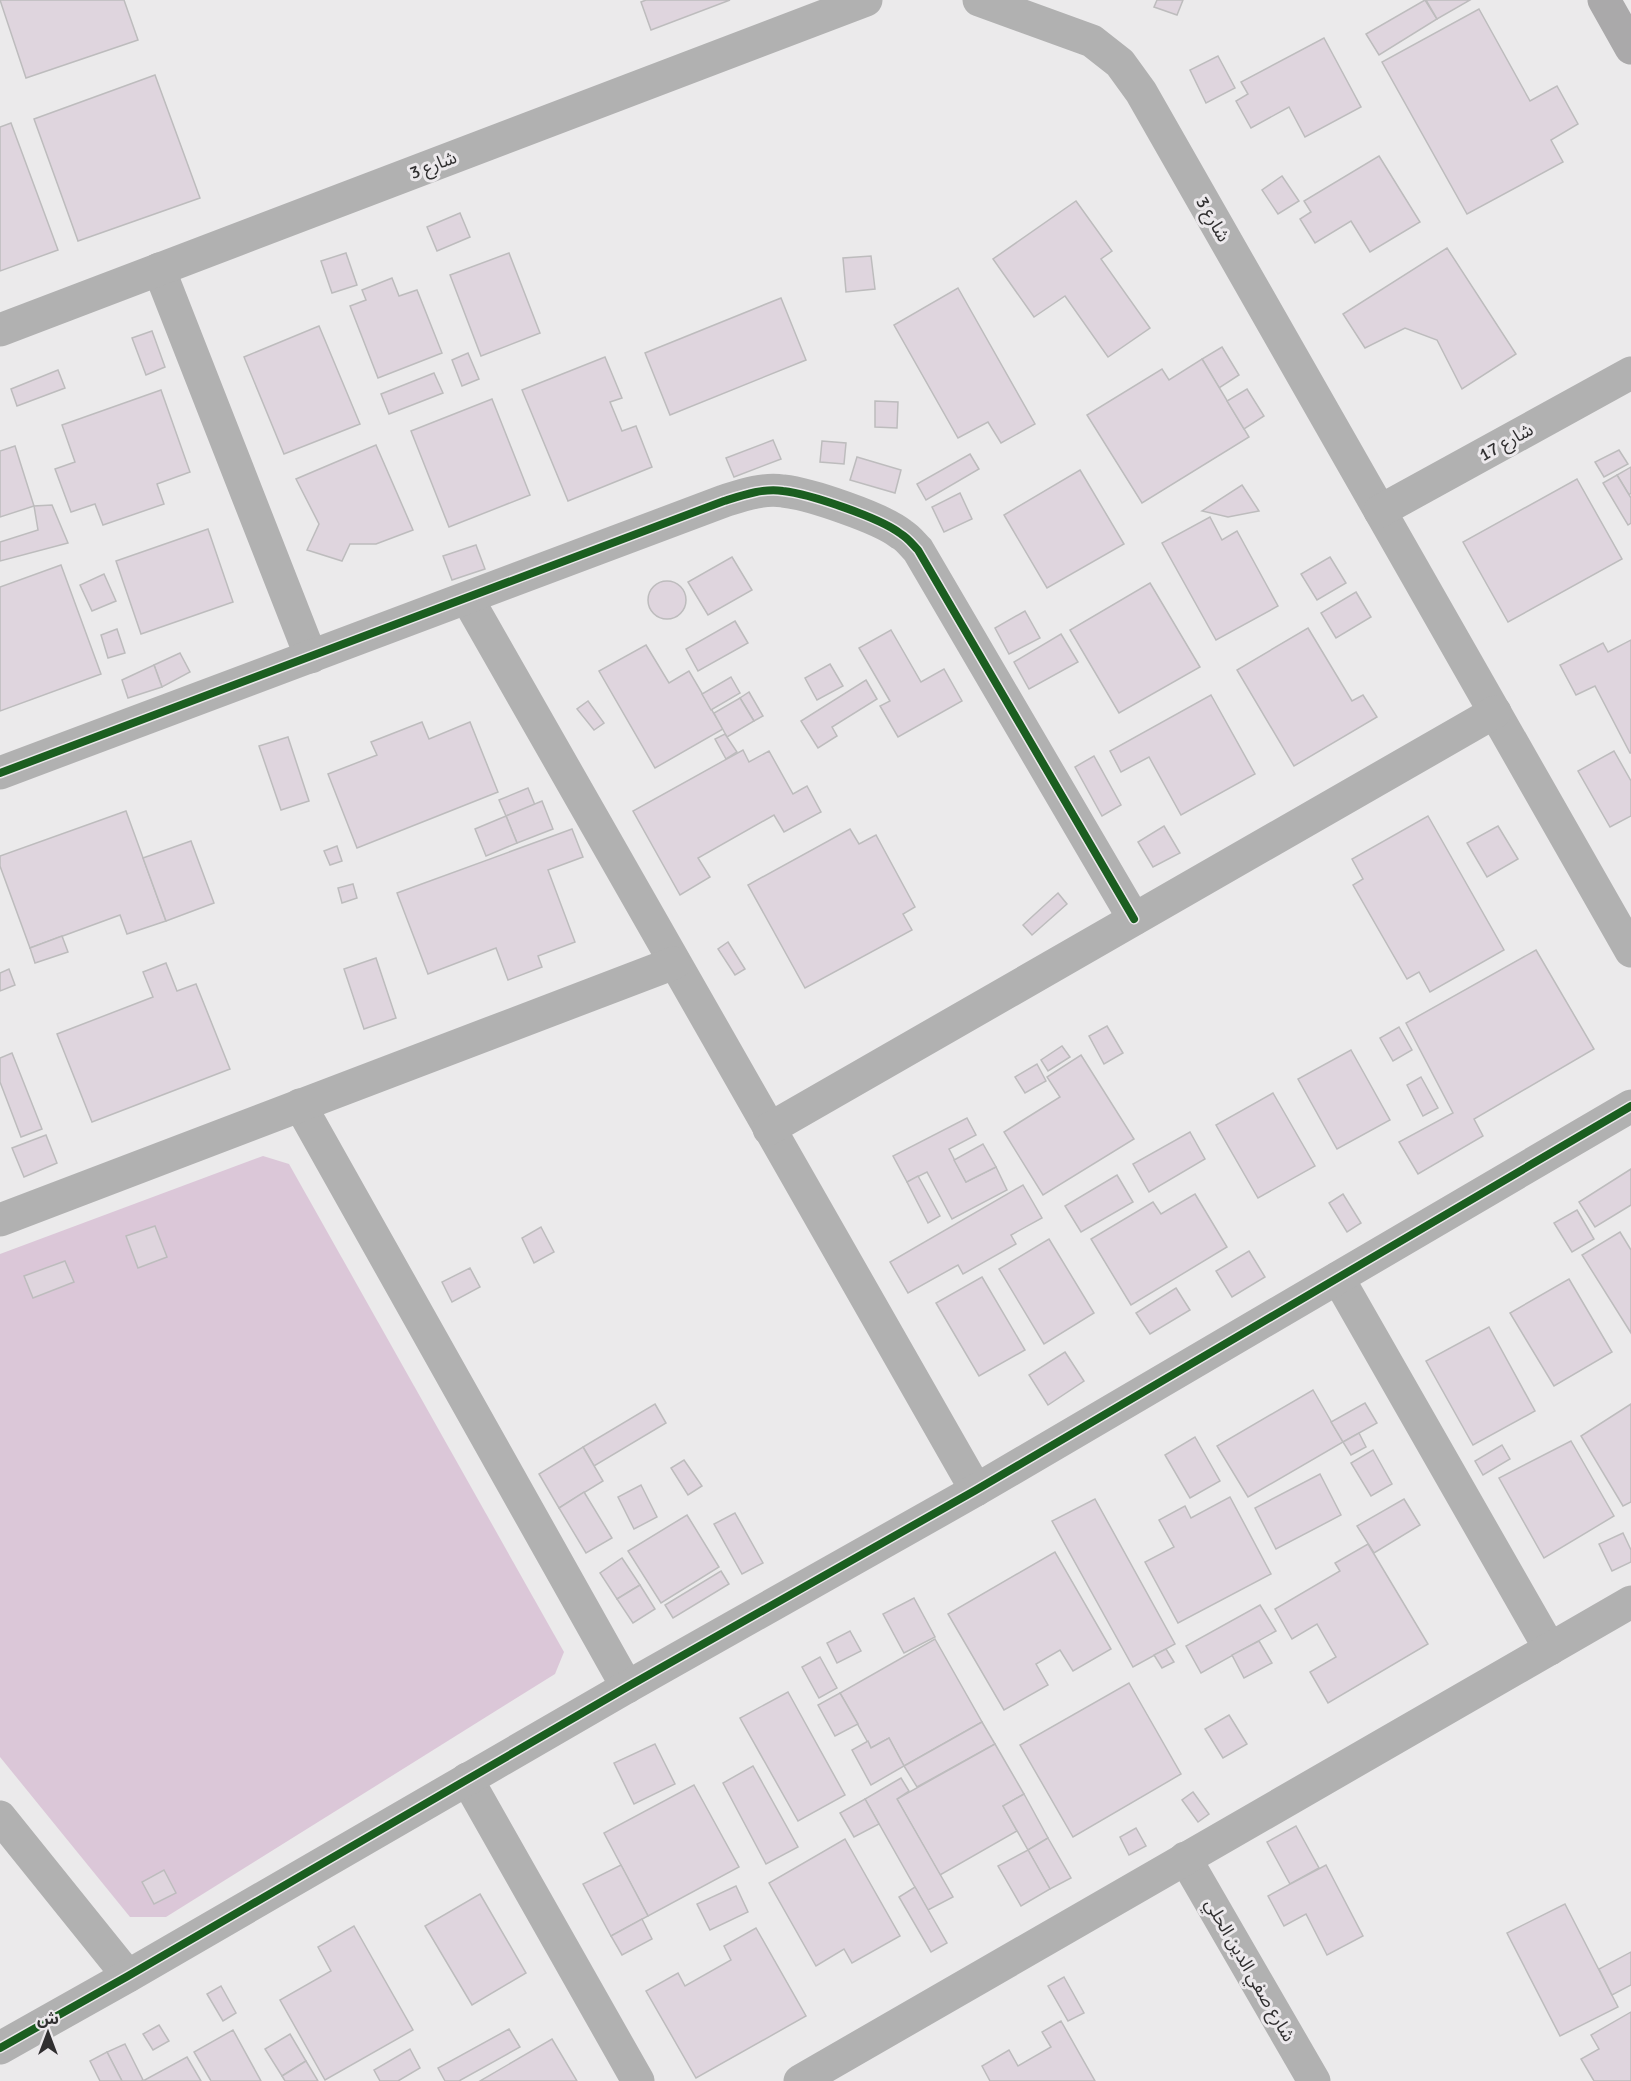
<svg xmlns="http://www.w3.org/2000/svg" width="1631" height="2081" font-family="Signika,'Noto Sans Arabic',sans-serif">
<style>
.grass{fill:#dbc7d8}
.building{fill:#dfd5de;stroke:#bdbcbd;stroke-width:1.5}
.lines{fill:none;stroke-linecap:round;stroke-linejoin:round}
.street{stroke:#b1b1b1;stroke-width:33}
.primary{stroke:#aaa9aa;stroke-width:33}
.cycleway-casing{stroke:#ece9ec;stroke-width:11}
.cycleway{stroke:#1b5e20;stroke-width:8}
.labels{text-anchor:middle;dominant-baseline:central;stroke-width:6;stroke-linejoin:round;paint-order:stroke}
.street-label{font-size:18px;fill:#302f30;stroke:#ece9ec}
</style>
<rect width="100%" height="100%" fill="#ebeaeb"/>
<path class="grass" d="M263 1156 289 1164 564 1652 555 1674 166 1917H130L0 1757V1254Z"/>
<g class="building">
<path d="M0 0H124L138 40 26 78Z"/>
<path d="M646 0H730L651 30 641 2Z"/>
<path d="M1157 0H1183L1177 15 1154 7Z"/>
<path d="M1425 0 1437 19 1379 55 1366 34Z"/>
<path d="M1426 0H1470L1437 19Z"/>
<path d="M1479 9 1530 101 1557 86 1578 124 1551 140 1563 162 1467 214 1382 62Z"/>
<path d="M1324 38 1361 107 1305 137 1289 107 1251 128 1236 101 1248 94 1241 82Z"/>
<path d="M1218 56 1235 88 1206 103 1190 70Z"/>
<path d="M155 75 200 198 78 241 34 119Z"/>
<path d="M11 123 58 250 0 271V127Z"/>
<path d="M1379 156 1420 222 1370 252 1351 221 1315 243 1300 219 1311 212 1304 201Z"/>
<path d="M1282 176 1299 201 1278 214 1262 190Z"/>
<path d="M1076 201 1112 251 1101 259 1150 328 1108 357 1065 296 1034 317 993 259Z"/>
<path d="M460 213 470 237 437 251 427 227Z"/>
<path d="M1447 248 1516 354 1462 389 1437 340 1405 328 1365 348 1343 314Z"/>
<path d="M346 253 357 285 332 293 321 261Z"/>
<path d="M509 253 540 333 481 356 450 275Z"/>
<path d="M871 256 875 289 846 292 843 258Z"/>
<path d="M392 278 399 296 417 290 442 353 378 378 350 306 366 300 362 290Z"/>
<path d="M958 288 1035 424 1001 443 988 422 958 438 894 325Z"/>
<path d="M781 298 806 360 670 415 645 353Z"/>
<path d="M319 326 360 424 284 454 244 357Z"/>
<path d="M152 331 165 367 146 375 132 338Z"/>
<path d="M1222 347 1239 375 1219 388 1202 359Z"/>
<path d="M468 353 479 379 462 386 452 360Z"/>
<path d="M605 357 622 398 610 402 622 431 636 426 652 467 568 501 522 390Z"/>
<path d="M1202 359 1249 437 1142 503 1087 415 1162 369 1169 380Z"/>
<path d="M58 370 65 388 17 406 11 389Z"/>
<path d="M434 373 443 393 389 414 381 394Z"/>
<path d="M1247 389 1264 416 1244 429 1227 401Z"/>
<path d="M161 390 190 472 157 484 164 504 103 525 95 504 71 512 55 469 75 462 62 425Z"/>
<path d="M492 399 530 495 449 527 411 431Z"/>
<path d="M875 401 898 402 897 428 875 427Z"/>
<path d="M773 440 781 459 734 477 726 458Z"/>
<path d="M822 441 846 443 844 464 820 462Z"/>
<path d="M376 445 413 530 376 544H350L342 561 307 550 319 524 296 479Z"/>
<path d="M15 446 34 506 0 517V451Z"/>
<path d="M1619 450 1628 464 1604 477 1595 462Z"/>
<path d="M970 454 979 469 926 500 917 484Z"/>
<path d="M857 457 901 470 895 493 850 480Z"/>
<path d="M1631 467V493L1629 495 1617 475Z"/>
<path d="M1080 470 1124 544 1047 588 1004 515Z"/>
<path d="M1617 475 1631 498V523L1628 525 1603 483Z"/>
<path d="M1577 479 1622 559 1508 622 1463 542Z"/>
<path d="M1242 485 1259 511 1228 517 1202 511Z"/>
<path d="M960 493 972 519 944 532 932 507Z"/>
<path d="M52 505 68 543 0 561V542L38 530 34 506Z"/>
<path d="M1210 517 1222 540 1237 531 1278 606 1216 640 1162 543Z"/>
<path d="M208 529 233 602 141 634 116 561Z"/>
<path d="M476 545 485 569 452 580 443 556Z"/>
<path d="M732 557 752 590 708 615 688 582Z"/>
<path d="M1330 557 1346 583 1317 600 1301 574Z"/>
<path d="M61 565 101 674 0 711V587Z"/>
<path d="M104 574 116 601 92 611 80 585Z"/>
<circle cx="667" cy="600" r="19"/>
<path d="M1150 583 1200 667 1119 713 1070 630Z"/>
<path d="M1356 592 1371 617 1336 638 1321 613Z"/>
<path d="M1025 611 1040 638 1009 654 995 628Z"/>
<path d="M735 621 748 643 698 671 686 649Z"/>
<path d="M1308 628 1352 701 1363 695 1377 717 1294 766 1237 670Z"/>
<path d="M117 629 125 653 108 658 101 635Z"/>
<path d="M891 630 921 682 944 669 962 701 898 737 880 706 890 701 859 648Z"/>
<path d="M1061 634 1078 662 1029 689 1014 662Z"/>
<path d="M1631 640V753H1630L1595 686 1576 695 1560 665 1603 643 1608 652Z"/>
<path d="M646 645 669 683 689 671 723 729 655 768 599 671Z"/>
<path d="M180 653 190 672 162 687 154 665Z"/>
<path d="M830 664 843 686 817 700 805 678Z"/>
<path d="M154 665 162 687 128 698 122 680Z"/>
<path d="M731 677 740 693 711 710 702 694Z"/>
<path d="M866 680 877 699 832 727 837 736 818 748 801 721Z"/>
<path d="M749 692 763 716 754 721 740 698Z"/>
<path d="M1211 695 1255 774 1181 815 1149 757 1121 772 1110 751Z"/>
<path d="M740 698 754 721 727 737 714 713Z"/>
<path d="M588 701 604 723 594 730 577 709Z"/>
<path d="M422 722 429 739 470 722 498 792 357 848 328 774 377 755 371 742Z"/>
<path d="M725 734 737 752 726 759 715 739Z"/>
<path d="M288 737 309 801 281 810 259 746Z"/>
<path d="M743 750 749 762 769 751 793 794 807 786 821 812 784 832 774 815 698 858 710 877 680 895 633 811Z"/>
<path d="M1614 751 1631 781V816L1610 827 1578 771Z"/>
<path d="M1094 756 1121 805 1102 816 1075 767Z"/>
<path d="M528 788 535 805 506 816 499 800Z"/>
<path d="M542 801 553 829 517 843 506 816Z"/>
<path d="M126 811 166 921 127 934 120 915 30 948 0 866V856Z"/>
<path d="M506 816 517 843 486 856 475 829Z"/>
<path d="M1428 816 1504 950 1430 992 1419 972 1407 979 1353 885 1363 879 1352 859Z"/>
<path d="M1164 826 1180 853 1153 867 1138 842Z"/>
<path d="M1498 826 1518 859 1487 877 1467 843Z"/>
<path d="M572 829 583 857 548 870 575 942 538 956 542 967 508 980 496 948 428 974 397 893Z"/>
<path d="M850 829 859 844 876 835 915 907 903 914 912 930 805 988 748 885Z"/>
<path d="M191 841 214 903 166 921 143 858Z"/>
<path d="M337 846 342 861 330 865 324 851Z"/>
<path d="M353 884 357 898 342 903 338 888Z"/>
<path d="M1058 893 1067 904 1032 935 1023 925Z"/>
<path d="M62 936 68 952 35 963 30 948Z"/>
<path d="M728 942 745 969 735 975 718 949Z"/>
<path d="M1536 950 1594 1049 1474 1119 1483 1136 1418 1174 1399 1142 1453 1113 1406 1023Z"/>
<path d="M376 958 396 1018 364 1029 344 969Z"/>
<path d="M166 963 177 991 196 984 230 1069 92 1122 57 1034 153 997 143 972Z"/>
<path d="M9 969 15 985 0 991V973Z"/>
<path d="M1107 1026 1123 1053 1104 1064 1089 1036Z"/>
<path d="M1399 1027 1412 1050 1393 1061 1380 1038Z"/>
<path d="M1062 1046 1070 1057 1048 1071 1041 1060Z"/>
<path d="M1351 1050 1390 1120 1337 1149 1298 1079Z"/>
<path d="M12 1053 42 1129 21 1137 0 1082V1058Z"/>
<path d="M1081 1055 1134 1139 1043 1195 1004 1132 1060 1097 1047 1077Z"/>
<path d="M1037 1064 1046 1081 1025 1093 1015 1077Z"/>
<path d="M1421 1077 1438 1108 1423 1116 1407 1085Z"/>
<path d="M1273 1093 1315 1166 1258 1198 1216 1125Z"/>
<path d="M967 1118 976 1135 949 1149 966 1182 996 1167 1007 1190 952 1219 927 1172 907 1182 893 1156Z"/>
<path d="M1190 1132 1205 1159 1149 1192 1133 1164Z"/>
<path d="M46 1135 57 1163 24 1177 12 1148Z"/>
<path d="M983 1144 996 1167 966 1182 954 1160Z"/>
<path d="M1631 1169V1205L1595 1227 1579 1202Z"/>
<path d="M1117 1175 1133 1202 1081 1232 1065 1206Z"/>
<path d="M918 1176 940 1216 928 1223 907 1182Z"/>
<path d="M1023 1185 1042 1218 1011 1235 1016 1244 963 1274 958 1265 908 1293 890 1262Z"/>
<path d="M1195 1194 1227 1247 1131 1305 1091 1239 1153 1202 1161 1214Z"/>
<path d="M1343 1194 1361 1223 1347 1232 1329 1203Z"/>
<path d="M1577 1210 1594 1239 1572 1252 1554 1223Z"/>
<path d="M155 1226 167 1257 138 1268 126 1236Z"/>
<path d="M541 1227 554 1252 534 1263 522 1238Z"/>
<path d="M1620 1232 1631 1250V1333L1582 1255Z"/>
<path d="M1049 1239 1094 1313 1044 1344 999 1269Z"/>
<path d="M1249 1251 1265 1277 1232 1297 1216 1271Z"/>
<path d="M65 1261 74 1282 33 1298 24 1276Z"/>
<path d="M470 1268 480 1287 452 1302 442 1282Z"/>
<path d="M982 1277 1025 1350 979 1376 936 1303Z"/>
<path d="M1569 1279 1612 1352 1554 1386 1510 1313Z"/>
<path d="M1176 1288 1190 1310 1150 1334 1136 1313Z"/>
<path d="M1489 1327 1535 1411 1473 1445 1426 1361Z"/>
<path d="M1065 1352 1084 1381 1048 1405 1029 1375Z"/>
<path d="M1313 1390 1343 1442 1248 1497 1217 1446Z"/>
<path d="M1365 1403 1377 1423 1343 1442 1331 1422Z"/>
<path d="M655 1404 666 1423 594 1466 583 1447Z"/>
<path d="M1631 1404V1502L1623 1506 1581 1436Z"/>
<path d="M1359 1433 1366 1447 1351 1455 1343 1442Z"/>
<path d="M1195 1437 1220 1481 1190 1498 1165 1455Z"/>
<path d="M1571 1441 1614 1516 1544 1558 1499 1478Z"/>
<path d="M1502 1445 1510 1459 1483 1475 1475 1461Z"/>
<path d="M583 1447 603 1481 559 1508 539 1474Z"/>
<path d="M1373 1450 1392 1484 1371 1496 1351 1463Z"/>
<path d="M684 1460 702 1486 688 1495 671 1468Z"/>
<path d="M1320 1474 1341 1515 1276 1549 1255 1508Z"/>
<path d="M641 1485 657 1517 634 1529 618 1497Z"/>
<path d="M584 1492 612 1538 586 1553 559 1508Z"/>
<path d="M1230 1497 1271 1574 1178 1623 1145 1562 1174 1547 1159 1520 1185 1506 1191 1518Z"/>
<path d="M1095 1499 1175 1644 1133 1667 1052 1521Z"/>
<path d="M1404 1499 1420 1525 1374 1553 1357 1526Z"/>
<path d="M735 1513 763 1563 742 1574 714 1524Z"/>
<path d="M687 1515 719 1567 661 1603 628 1551Z"/>
<path d="M1623 1533 1631 1550V1562L1612 1571 1599 1544Z"/>
<path d="M1368 1544 1428 1644 1328 1703 1310 1672 1336 1657 1317 1624 1292 1639 1275 1609 1340 1571 1335 1563Z"/>
<path d="M1055 1552 1111 1649 1073 1671 1060 1650 1036 1664 1048 1685 1004 1710 948 1614Z"/>
<path d="M622 1558 640 1585 617 1599 600 1573Z"/>
<path d="M721 1571 729 1584 673 1618 665 1605Z"/>
<path d="M640 1585 655 1609 633 1623 617 1599Z"/>
<path d="M914 1598 935 1637 904 1653 883 1614Z"/>
<path d="M1260 1605 1276 1631 1201 1673 1186 1646Z"/>
<path d="M850 1631 861 1651 837 1663 827 1643Z"/>
<path d="M935 1639 982 1722 904 1766 889 1738 871 1748 840 1693Z"/>
<path d="M1259 1641 1272 1663 1244 1678 1232 1655Z"/>
<path d="M1166 1649 1174 1662 1162 1668 1154 1655Z"/>
<path d="M820 1657 837 1688 819 1698 802 1667Z"/>
<path d="M1129 1683 1181 1774 1073 1837 1020 1745Z"/>
<path d="M788 1692 845 1795 798 1821 740 1718Z"/>
<path d="M840 1693 858 1724 835 1736 818 1705Z"/>
<path d="M1229 1715 1247 1744 1223 1758 1205 1729Z"/>
<path d="M982 1722 995 1744 917 1787 904 1766Z"/>
<path d="M889 1738 904 1766 871 1785 852 1750 868 1741 871 1748Z"/>
<path d="M655 1744 675 1784 634 1804 614 1763Z"/>
<path d="M995 1744 1024 1794 1003 1806 1017 1831 940 1875 897 1799Z"/>
<path d="M753 1766 798 1847 766 1864 723 1783Z"/>
<path d="M901 1778 909 1791 897 1799 953 1897 928 1910 865 1799Z"/>
<path d="M694 1785 739 1867 648 1916 604 1833Z"/>
<path d="M1193 1792 1209 1814 1198 1822 1182 1800Z"/>
<path d="M1024 1794 1048 1838 1028 1850 1003 1806Z"/>
<path d="M865 1799 879 1824 854 1837 840 1813Z"/>
<path d="M1296 1826 1319 1868 1290 1884 1267 1842Z"/>
<path d="M1136 1828 1146 1846 1129 1855 1120 1837Z"/>
<path d="M1048 1838 1071 1878 1050 1889 1028 1850Z"/>
<path d="M845 1839 900 1936 852 1963 844 1949 816 1966 769 1883Z"/>
<path d="M1028 1850 1050 1889 1021 1906 998 1866Z"/>
<path d="M621 1865 648 1916 611 1936 583 1884Z"/>
<path d="M1326 1865 1363 1936 1327 1955 1306 1914 1284 1926 1268 1896Z"/>
<path d="M164 1870 176 1893 154 1904 142 1882Z"/>
<path d="M736 1886 748 1912 710 1930 697 1904Z"/>
<path d="M915 1887 947 1943 931 1952 899 1897Z"/>
<path d="M480 1894 526 1973 472 2005 425 1926Z"/>
<path d="M1565 1904 1618 2007 1560 2036 1507 1933Z"/>
<path d="M642 1919 652 1939 622 1955 611 1936Z"/>
<path d="M354 1926 413 2030 325 2080 280 2000 331 1971 318 1947Z"/>
<path d="M756 1928 806 2016 696 2078 646 1991 678 1973 685 1986 731 1960 724 1946Z"/>
<path d="M1631 1952V1985L1612 1995 1599 1969Z"/>
<path d="M1064 1977 1084 2013 1068 2021 1048 1986Z"/>
<path d="M221 1986 236 2013 223 2021 207 1994Z"/>
<path d="M1631 2012V2081H1594L1581 2059 1599 2049 1591 2035Z"/>
<path d="M1061 2021 1095 2081H990L982 2066 1009 2050 1018 2066 1051 2047 1042 2032Z"/>
<path d="M159 2025 169 2041 153 2050 143 2034Z"/>
<path d="M509 2029 520 2047 459 2081H445L438 2068Z"/>
<path d="M233 2030 261 2081H211L194 2052Z"/>
<path d="M290 2034 306 2061 282 2076 265 2049Z"/>
<path d="M552 2039 577 2081H480Z"/>
<path d="M125 2044 143 2080 141 2081H122L107 2052Z"/>
<path d="M410 2049 420 2068 398 2081H380L374 2070Z"/>
<path d="M107 2052 122 2081H100L90 2061Z"/>
<path d="M187 2057 201 2081H143Z"/>
<path d="M306 2061 318 2081H285L282 2076Z"/>
</g>
<g class="lines">
<g class="street">
<path d="M979 0 1092 41 1120 63 1141 92 1631 951"/>
<path d="M159 269 311 657"/>
<path d="M0 330 866 0"/>
<path d="M1380 511 1631 373"/>
<path d="M467 598 976 1490"/>
<path d="M0 773 724 501C743 495 763 488 783 491 810 494 881 518 901 534 908 538 913 545 918 550L1134 919"/>
<path d="M300 1105 627 1687"/>
<path d="M769 1129 1495 712"/>
<path d="M0 1220 674 963"/>
<path d="M1338 1278 1550 1649"/>
<path d="M467 1779 638 2081"/>
<path d="M0 1817 128 1976"/>
<path d="M1185 1858 1314 2081"/>
<path d="M0 2048 128 1976 627 1687 976 1490 1631 1106"/>
<path d="M800 2081 1631 1602"/>
</g>
<path class="primary" d="M1604 0 1631 48"/>
<g class="cycleway-casing">
<g id="cycleway">
<path d="M0 773 724 501C743 495 763 488 783 491 810 494 881 518 901 534 908 538 913 545 918 550L1134 919"/>
<path d="M0 2048 128 1976 627 1687 976 1490 1631 1106"/>
</g>
</g>
<use href="#cycleway" class="cycleway"/>
</g>
<g class="labels">
<g class="street-label">
<text transform="translate(433 165) rotate(-21)">شارع 3</text>
<text transform="translate(1213 219) rotate(60)">شارع 3</text>
<text transform="translate(1506 442) rotate(-29)">شارع 17</text>
<text transform="translate(1250 1970) rotate(60)">شارع صفي الدين الحلي</text>
</g>
</g>
<g transform="translate(48 2033)" stroke="#ece9ec" stroke-width="4.5" paint-order="stroke">
<path d="M0-4.5L10 22L0 15L-10 22Z" fill="#302f30"/>
<text y="-9" font-size="16" font-weight="bold" text-anchor="middle" fill="#302f30">ش</text>
</g>
</svg>
